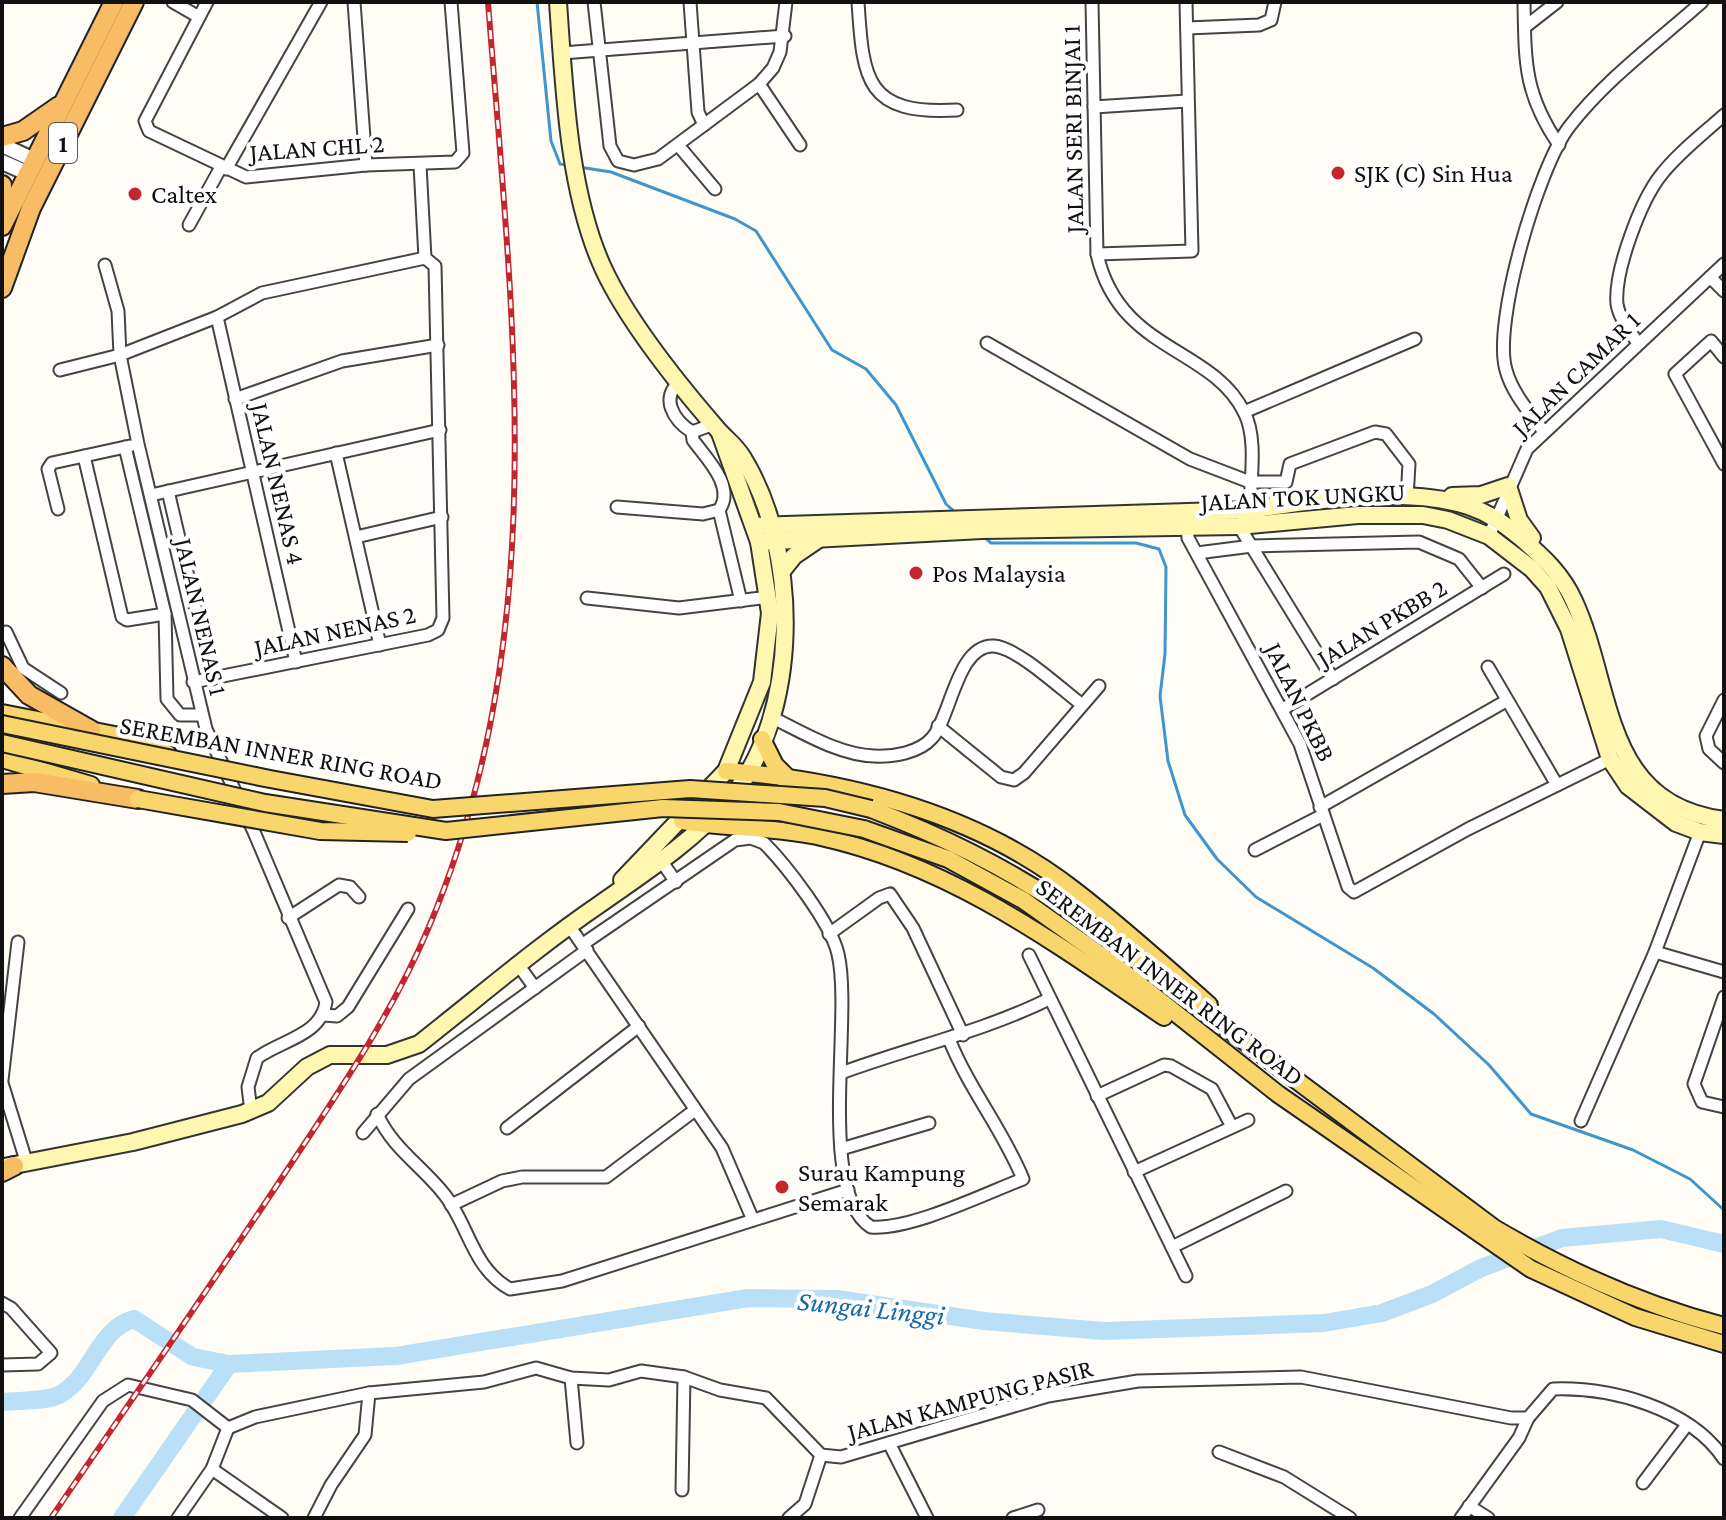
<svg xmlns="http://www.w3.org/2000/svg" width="1726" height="1520" font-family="'Crimson Pro',serif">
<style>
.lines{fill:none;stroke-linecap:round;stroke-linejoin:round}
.stream{stroke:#3f96cf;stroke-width:3}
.river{stroke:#b9e0f7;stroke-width:18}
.minor-casing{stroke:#444;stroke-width:15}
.tertiary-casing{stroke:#444;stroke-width:18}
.secondary-casing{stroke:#333;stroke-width:20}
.primary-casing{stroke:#222;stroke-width:20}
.trunk-casing{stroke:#222;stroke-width:22}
.minor{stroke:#fff;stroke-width:11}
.tertiary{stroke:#fff;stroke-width:14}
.secondary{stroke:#fff6b0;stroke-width:16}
.primary{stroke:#f9d66b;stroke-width:16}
.trunk{stroke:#f7bc64;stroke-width:18}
.rail-casing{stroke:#c4262e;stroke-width:6}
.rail{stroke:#fff;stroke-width:3;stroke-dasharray:9;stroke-linecap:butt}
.primary-bridge-casing{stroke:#222;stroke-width:20;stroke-linecap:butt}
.primary-bridge{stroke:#f9d66b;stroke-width:16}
.poi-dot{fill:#c4262e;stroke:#fff;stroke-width:3}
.labels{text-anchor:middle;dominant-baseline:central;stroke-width:8;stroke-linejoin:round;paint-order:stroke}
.shield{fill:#fff;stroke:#585858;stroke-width:2}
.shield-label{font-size:24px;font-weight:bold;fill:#111}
.street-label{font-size:26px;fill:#111;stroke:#fff}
.poi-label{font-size:26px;fill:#111;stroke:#fff;text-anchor:start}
.water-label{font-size:28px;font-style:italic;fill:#1768a6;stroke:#fff}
</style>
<rect width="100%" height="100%" fill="#fffdf5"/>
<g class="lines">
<g class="stream">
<path d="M537 2 551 141 560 164 568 165"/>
<path d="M579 167 611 172 735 219 756 231 832 350 866 369 896 405 946 504 956 513"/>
<path d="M983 536 991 543H1136L1159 549 1166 567 1165 654 1160 696 1168 761 1185 815 1217 859 1256 897 1373 968 1434 1014 1489 1065 1531 1114 1633 1150 1690 1179 1724 1210"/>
</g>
<g class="river">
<path d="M2 1402C19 1400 44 1402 59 1395 93 1377 97 1329 134 1319L193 1357 229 1364 396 1356 748 1298 837 1299 984 1321 1104 1331 1324 1323 1382 1313 1432 1294 1481 1268 1562 1238 1661 1229 1724 1244"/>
<path d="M122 1518 229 1364"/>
</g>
<g class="minor-casing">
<g id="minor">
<path d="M173 2 199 17"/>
<path d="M207 2 145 121 149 131 246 177 366 165 455 162 463 153 451 2"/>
<path d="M354 2 366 165"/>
<path d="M594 2 610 146 618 161 634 165 658 159 759 84 773 68 780 52 786 2"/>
<path d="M690 2 698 112 704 125"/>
<path d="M858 2C863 81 866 115 957 110"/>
<path d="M1092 2 1097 254C1119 352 1211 346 1244 412 1258 438 1250 481 1250 510"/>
<path d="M1524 2C1525 62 1524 94 1559 145"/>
<path d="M1525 27 1557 2"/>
<path d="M1187 28 1259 25 1271 20 1275 2"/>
<path d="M562 53 785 36"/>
<path d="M759 84 800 145"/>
<path d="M1094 107 1187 101"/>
<path d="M678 145 715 189"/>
<path d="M420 165 425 258"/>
<path d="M226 169 321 2"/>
<path d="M189 225 221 167"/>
<path d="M1097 254 1192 251 1186 2"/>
<path d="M105 265 118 311 120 355 138 444 206 729 254 832 326 1002C321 1036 281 1040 257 1058L248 1087 251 1111"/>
<path d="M1710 277 1724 291"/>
<path d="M217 317 296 662"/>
<path d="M1637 342C1630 331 1619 318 1617 304 1614 271 1641 200 1661 175 1678 153 1703 134 1724 115"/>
<path d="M987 343 1190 459 1250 482H1286L1290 464 1375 432 1386 434 1409 464 1407 498"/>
<path d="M1724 357 1711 341 1675 374 1724 464"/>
<path d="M60 370 120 355 217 317 262 293 425 258 435 266 443 618 438 630 428 635 193 682"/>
<path d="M680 382C660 397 673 420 692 432L714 424"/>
<path d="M235 399 342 361 438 345"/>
<path d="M1244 412 1415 339"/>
<path d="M1544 432C1530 413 1512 393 1506 370 1492 323 1539 166 1569 127 1606 79 1657 42 1702 2"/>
<path d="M125 447 165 614 167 699 180 715H201"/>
<path d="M336 453 380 645"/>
<path d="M84 456 122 617 127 620 165 614"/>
<path d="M168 491 212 679"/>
<path d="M151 495 440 430"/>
<path d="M617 507 703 514 719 510C736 487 706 458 693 440L692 432"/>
<path d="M58 509 48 469 52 463 130 446"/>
<path d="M719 510 741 601"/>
<path d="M1239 526 1333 679"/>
<path d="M1187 527 1188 538 1300 744 1348 887 1354 892 1468 829 1610 759"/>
<path d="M1489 536 1527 449 1724 264"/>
<path d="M356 537 442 517"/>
<path d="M1197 553 1252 546 1419 542 1459 559 1482 588"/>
<path d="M587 598 679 608 769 597"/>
<path d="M6 632 23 668 61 693"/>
<path d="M1488 667 1557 785"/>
<path d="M1724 700 1706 736 1709 749 1724 763"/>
<path d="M1283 709 1504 574"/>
<path d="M771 717C802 732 839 755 874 756 893 757 919 753 932 738 951 717 957 644 994 646 1018 648 1061 689 1081 704"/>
<path d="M938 726 1001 777 1014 780 1024 773 1099 686"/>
<path d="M1320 807 1506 701"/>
<path d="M1255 850 1323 815"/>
<path d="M662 862 676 882"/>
<path d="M288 918 339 885 350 887 359 897"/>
<path d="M570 927 722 1148 753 1220"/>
<path d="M829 934 879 898 890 894 913 928 963 1035"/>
<path d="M583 944 735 840 751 838 764 843C786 865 831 923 838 954 853 1017 816 1193 871 1227 911 1230 984 1194 1023 1179 1002 1128 970 1091 949 1039"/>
<path d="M1655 952 1724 972"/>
<path d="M1029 955 1186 1276"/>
<path d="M519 966 535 988"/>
<path d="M1724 997 1694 1084 1702 1102 1724 1107"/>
<path d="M324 1015 337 1016 348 1007 408 909"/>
<path d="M841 1073C911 1047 982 1032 1049 999"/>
<path d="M2 1080 18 942"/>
<path d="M2 1083 27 1164"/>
<path d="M1097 1096 1164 1065 1171 1066 1212 1089 1231 1125"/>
<path d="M377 1114C393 1149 421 1165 444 1194 469 1225 472 1268 510 1289L562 1281 848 1190"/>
<path d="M1581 1121 1655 952 1700 832"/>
<path d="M507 1128 639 1026"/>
<path d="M363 1133 409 1079 587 950"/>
<path d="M841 1149 929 1123"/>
<path d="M1134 1172 1248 1120"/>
<path d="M451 1205 502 1181 522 1177H606L695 1110"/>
<path d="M1172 1247 1286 1191"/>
<path d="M2 1303 11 1308 51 1353 38 1364 2 1365"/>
<path d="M571 1378 577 1443"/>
<path d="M228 1428 255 1417 369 1393 484 1382 536 1368 571 1378 609 1380 641 1371 684 1377 720 1390 766 1398 821 1455 841 1457 1048 1396 1138 1381 1301 1377 1511 1418H1528L1553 1389C1611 1387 1690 1408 1724 1459"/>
<path d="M889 1443 927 1518"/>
<path d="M1219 1452 1284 1477 1350 1518"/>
<path d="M212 1469 282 1518"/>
<path d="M1643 1483 1686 1426"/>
<path d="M682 1490 684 1377"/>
<path d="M1469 1506 1488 1518"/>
<path d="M20 1518 103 1401 128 1385 192 1400 228 1428"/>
<path d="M178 1518 212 1469 228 1428"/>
<path d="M314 1518 331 1485 365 1435 369 1393"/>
<path d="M789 1518 805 1504 821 1455"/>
<path d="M1013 1518 1038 1510"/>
<path d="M1461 1518 1519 1438 1528 1418"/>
</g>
</g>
<g class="tertiary-casing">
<g id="tertiary">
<path d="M2 145 34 160"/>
<path d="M2 162 27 173"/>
</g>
</g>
<g class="secondary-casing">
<g id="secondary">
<path d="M1452 496 1481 495 1508 486 1519 520 1532 538"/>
<path d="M755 526 1250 510C1314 500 1406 486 1468 506 1489 513 1503 523 1520 537 1542 556 1562 574 1574 601 1614 688 1601 804 1724 820"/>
<path d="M759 542 982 530 1239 526 1358 515H1423L1448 520 1489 536 1532 569 1548 587 1569 629 1610 759 1628 786 1676 823 1700 832 1724 835"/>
<path d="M782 571 794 556 819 539"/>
<path d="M622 880 726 771 762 682 770 613 759 542 720 433"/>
<path d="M4 1167 133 1142 242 1114 268 1103 307 1067 330 1055H387L419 1044C479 997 537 947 600 904 644 873 692 842 728 801 802 715 800 551 743 458 736 446 727 440 718 430 679 385 629 323 604 270 568 193 564 86 558 2"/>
</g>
</g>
<g class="primary-casing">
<g id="primary">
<path d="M2 713 130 738 168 754"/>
<path d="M762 739 775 765 787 777 784 779"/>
<path d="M2 759 91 785"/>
<path d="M726 771C849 781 975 813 1074 890 1121 926 1165 966 1209 1005"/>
<path d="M871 809C944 837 999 864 1065 907L1494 1228C1567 1271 1642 1305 1724 1326"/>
<path d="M682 821C728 828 776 827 821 837 952 866 1055 943 1164 1017"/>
<path d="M864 829 948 859 1023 900 1116 966 1278 1094 1531 1269 1635 1317 1724 1344"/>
</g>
</g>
<g class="trunk-casing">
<g id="trunk">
<path d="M2 137 23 131 59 106"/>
<path d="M2 185V212"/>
<path d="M2 226 114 2"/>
<path d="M2 288 31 208 134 2"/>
<path d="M2 666 29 695 91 730"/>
<path d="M2 784 34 782 138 799"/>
<path d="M2 1172 14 1166"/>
</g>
</g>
<use href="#minor" class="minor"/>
<use href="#tertiary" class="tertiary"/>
<use href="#secondary" class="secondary"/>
<use href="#primary" class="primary"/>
<use href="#trunk" class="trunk"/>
<g class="rail-casing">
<path id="rail" d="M51 1518C130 1402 210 1287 287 1170 338 1093 392 1014 428 929 555 630 512 315 488 2"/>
</g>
<use href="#rail" class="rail"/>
<g class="primary-bridge-casing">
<g id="primary-bridge">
<path d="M2 724 270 779 433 809 690 789 825 798 871 809"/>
<path d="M2 743 265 803 446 831 663 808 779 812 864 829"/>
<path d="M138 799 320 831 408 833"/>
</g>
</g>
<use href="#primary-bridge" class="primary-bridge"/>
</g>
<g class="poi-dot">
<circle cx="1338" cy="173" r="8"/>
<circle cx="135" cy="194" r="8"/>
<circle cx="916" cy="573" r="8"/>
<circle cx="782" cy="1187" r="8"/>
</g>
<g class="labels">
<rect class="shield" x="49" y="123" width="28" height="40" rx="6"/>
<g class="shield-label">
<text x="63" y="143">1</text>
</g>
<g class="street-label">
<text transform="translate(1073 129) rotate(-91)">JALAN SERI BINJAI 1</text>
<text transform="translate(317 148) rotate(-4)">JALAN CHL 2</text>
<text transform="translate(1576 374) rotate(-44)">JALAN CAMAR 1</text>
<text transform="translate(278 484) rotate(77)">JALAN NENAS 4</text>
<text transform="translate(1303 497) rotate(-3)">JALAN TOK UNGKU</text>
<text transform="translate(201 617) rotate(77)">JALAN NENAS 1</text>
<text transform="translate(1382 623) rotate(-31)">JALAN PKBB 2</text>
<text transform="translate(335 631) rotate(-12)">JALAN NENAS 2</text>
<text transform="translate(1300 702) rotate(64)">JALAN PKBB</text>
<text transform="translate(281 753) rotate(10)">SEREMBAN INNER RING ROAD</text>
<text transform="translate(1170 982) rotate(37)">SEREMBAN INNER RING ROAD</text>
<text transform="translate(970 1400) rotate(-15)">JALAN KAMPUNG PASIR</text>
</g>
<g class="poi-label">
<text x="1354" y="173">SJK (C) Sin Hua</text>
<text x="151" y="194">Caltex</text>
<text x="932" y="573">Pos Malaysia</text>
<text x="798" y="1172">Surau Kampung<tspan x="798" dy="30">Semarak</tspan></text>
</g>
<g class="water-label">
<text transform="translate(871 1308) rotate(6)">Sungai Linggi</text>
</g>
</g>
<rect width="1726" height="1520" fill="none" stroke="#111111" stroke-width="8"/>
</svg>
